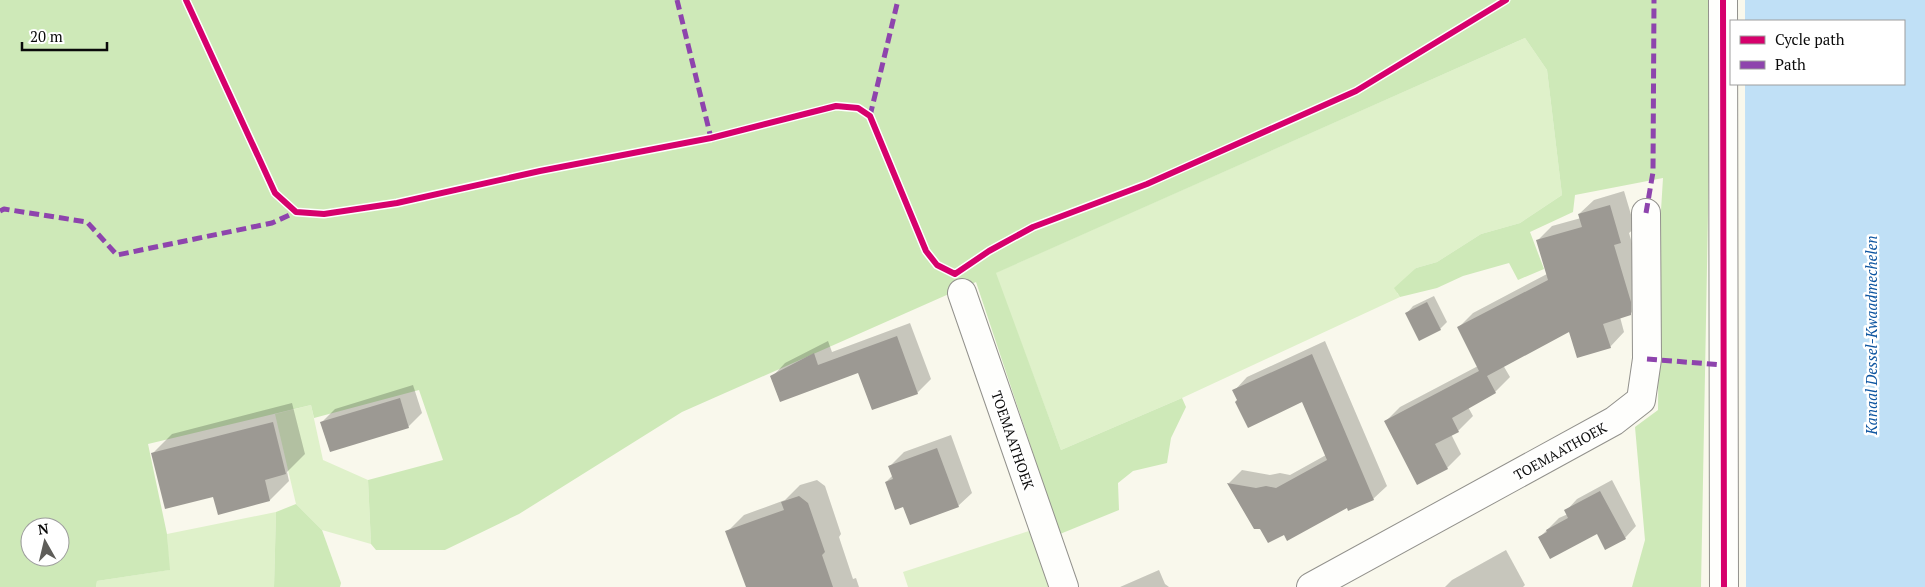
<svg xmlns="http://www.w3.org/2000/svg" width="1925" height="587" font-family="'PT Serif',serif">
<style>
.green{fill:#dff1ca}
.forest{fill:#cee9b8;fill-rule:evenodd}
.water{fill:#c0e0f6}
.shadow{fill:#0003}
.building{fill:#9c9993}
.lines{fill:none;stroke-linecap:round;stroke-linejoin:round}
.minor-casing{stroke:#92918c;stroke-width:30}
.minor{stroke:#fefefc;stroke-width:28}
.quiet{stroke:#8e44ad;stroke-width:5;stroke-dasharray:10 5;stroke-linecap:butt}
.cycleway-casing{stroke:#fff;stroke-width:9}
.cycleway{stroke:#d6006c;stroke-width:6}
.labels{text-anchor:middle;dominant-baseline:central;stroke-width:5;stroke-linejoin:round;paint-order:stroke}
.street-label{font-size:14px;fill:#0a0a0a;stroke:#fff}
.water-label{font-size:15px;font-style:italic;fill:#0e55a0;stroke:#fff}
</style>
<rect width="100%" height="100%" fill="#f9f8ec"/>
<g class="green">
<path d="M1525 38 1547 70 1562 195 1520 223 1481 234 1437 262 1416 268 1397 293 1400 297 1182 398 1061 450 995 273Z"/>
<path d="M311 405 323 460 368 480 371 544 322 530 296 504 275 414Z"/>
<path d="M276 512 274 587H96L97 581 169 570 167 534Z"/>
<path d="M1035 529 1057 587H908L903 572Z"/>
</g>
<g class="forest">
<path d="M0 0H1712L1701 587H1632L1645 540 1635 427 1658 410 1659 286 1657 275 1663 178 1575 195 1573 212 1530 232 1544 269 1518 280 1509 263 1463 276 1437 288 1400 297 1394 288 1416 268 1437 262 1481 234 1520 223 1562 195 1547 70 1525 38 996 273 1061 450 1182 398 1186 407 1171 438 1167 463 1133 471 1118 483 1119 510 1060 534 976 282 682 412 519 514 445 550H376L371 544 368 480 443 460 419 390 314 418 311 405 148 444 167 534 170 570 97 581 96 587H0ZM30 527H60V557H30Z"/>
<path d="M296 504 322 530 341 583 340 587H274L276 512Z"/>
</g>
<path class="water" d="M1745 0H1925V587H1746L1745 84H1904V21H1745Z"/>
<g class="shadow">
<path d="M1624 191 1635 228 1629 233 1645 287V299L1630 314 1620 317 1624 332 1610 347 1570 330 1503 365 1510 377 1495 392 1468 407 1473 416 1458 431 1451 434 1461 454 1447 468 1386 421 1400 407 1478 366 1459 327 1473 313 1547 274 1538 240 1552 226 1581 218 1579 214 1594 200Z"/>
<path d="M1434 296 1447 322 1440 329 1407 313 1413 306Z"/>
<path d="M910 323 931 379 917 393 859 371 772 377 785 363 828 341 832 352Z"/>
<path d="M1325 341 1387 486 1373 499 1348 506 1284 534 1254 528 1229 483 1242 470 1270 475 1280 473 1290 475 1326 455 1303 400H1238L1234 391 1247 377Z"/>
<path d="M413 385 422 413 408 427 322 422 335 409Z"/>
<path d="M292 403 305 454 287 472 289 481 270 500 219 513 214 495 152 454 172 434Z"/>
<path d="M951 435 972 493 958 506 904 505 886 482 893 475 890 466 904 452Z"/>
<path d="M817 480 825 486 841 534 839 537 853 579 856 578 859 587H747L727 532 744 515 785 500 800 485Z"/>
<path d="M1612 480 1636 526 1625 538 1597 532 1540 537 1559 518 1568 514 1566 511 1577 499Z"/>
<path d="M1506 550 1525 585 1523 587H1445L1452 580Z"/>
<path d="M1159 570 1165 584 1169 587H1120Z"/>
</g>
<g class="building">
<path d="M1610 205 1621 243 1614 245 1631 302V315L1603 324 1611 348 1577 358 1569 332 1487 376 1496 393 1452 418 1459 432 1435 444 1448 469 1417 485 1384 421 1479 371 1457 327 1548 280 1536 240 1582 227 1578 214Z"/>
<path d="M1427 302 1441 330 1419 341 1405 313Z"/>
<path d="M897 336 918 394 872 410 858 373 780 402 770 376 814 353 818 365Z"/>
<path d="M1312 354 1374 500 1348 511 1347 508 1287 541 1284 535 1268 543 1260 529H1254L1227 483 1256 488 1266 486 1276 488 1327 460 1302 402 1248 428 1235 402 1237 400 1232 390Z"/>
<path d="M400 398 409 428 330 452 320 422Z"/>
<path d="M273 422 286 474 265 480 270 501 218 515 213 497 165 509 151 453Z"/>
<path d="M937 448 959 507 910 525 903 507 895 510 885 482 893 479 888 466Z"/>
<path d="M1600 491 1626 539 1605 550 1597 534 1550 559 1538 537 1547 532 1546 530 1568 518 1564 510Z"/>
<path d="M799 496 808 503 825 552 822 555 833 587H746L725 531 784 510 781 502Z"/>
</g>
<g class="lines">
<g class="minor-casing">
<g id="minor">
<path d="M1723 0 1724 587"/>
<path d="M962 293 1064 587"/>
<path d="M1311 587 1614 421 1641 400 1647 359 1646 213"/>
</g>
</g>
<use href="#minor" class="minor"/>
<g class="quiet">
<path d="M677 0 711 138"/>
<path d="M870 116 898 0"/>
<path d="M0 211 4 209 87 222 117 255 272 223 296 212"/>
<path d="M1646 213 1653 172 1654 0"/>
<path d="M1647 359 1723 365"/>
</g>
<g class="cycleway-casing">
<g id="cycleway">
<path d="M186 0 275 193 296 212 324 214 397 203 540 171 711 138 836 106 858 108 870 116 926 251 937 265 955 274 989 251 1033 227 1147 184 1356 91 1506 0"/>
<path d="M1723 0 1724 587"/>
</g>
</g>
<use href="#cycleway" class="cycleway"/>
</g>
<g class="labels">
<g class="street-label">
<text transform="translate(1013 440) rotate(71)">TOEMAATHOEK</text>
<text transform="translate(1560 451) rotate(-29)">TOEMAATHOEK</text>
</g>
<g class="water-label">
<text transform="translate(1871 335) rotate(-90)">Kanaal Dessel-Kwaadmechelen</text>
</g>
</g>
<rect x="1730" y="20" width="175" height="65" fill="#ffffff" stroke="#9d9d9d"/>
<rect x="1740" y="36" width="25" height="8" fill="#d6006c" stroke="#9d9d9d"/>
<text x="1775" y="45" font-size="15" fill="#0a0a0a">Cycle path</text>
<rect x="1740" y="61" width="25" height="8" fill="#8e44ad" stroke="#9d9d9d"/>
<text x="1775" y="70" font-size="15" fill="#0a0a0a">Path</text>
<g transform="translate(45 542) rotate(352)"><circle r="24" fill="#ffffff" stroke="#9d9d9d"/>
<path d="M0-4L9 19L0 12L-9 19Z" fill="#5e5d59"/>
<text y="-8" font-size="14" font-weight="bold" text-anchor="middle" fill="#0a0a0a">N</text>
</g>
<path d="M22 42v8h85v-8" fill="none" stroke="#0a0a0a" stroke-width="2.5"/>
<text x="30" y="42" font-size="15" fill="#0a0a0a" stroke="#ffffff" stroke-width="4" paint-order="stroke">20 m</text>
</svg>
